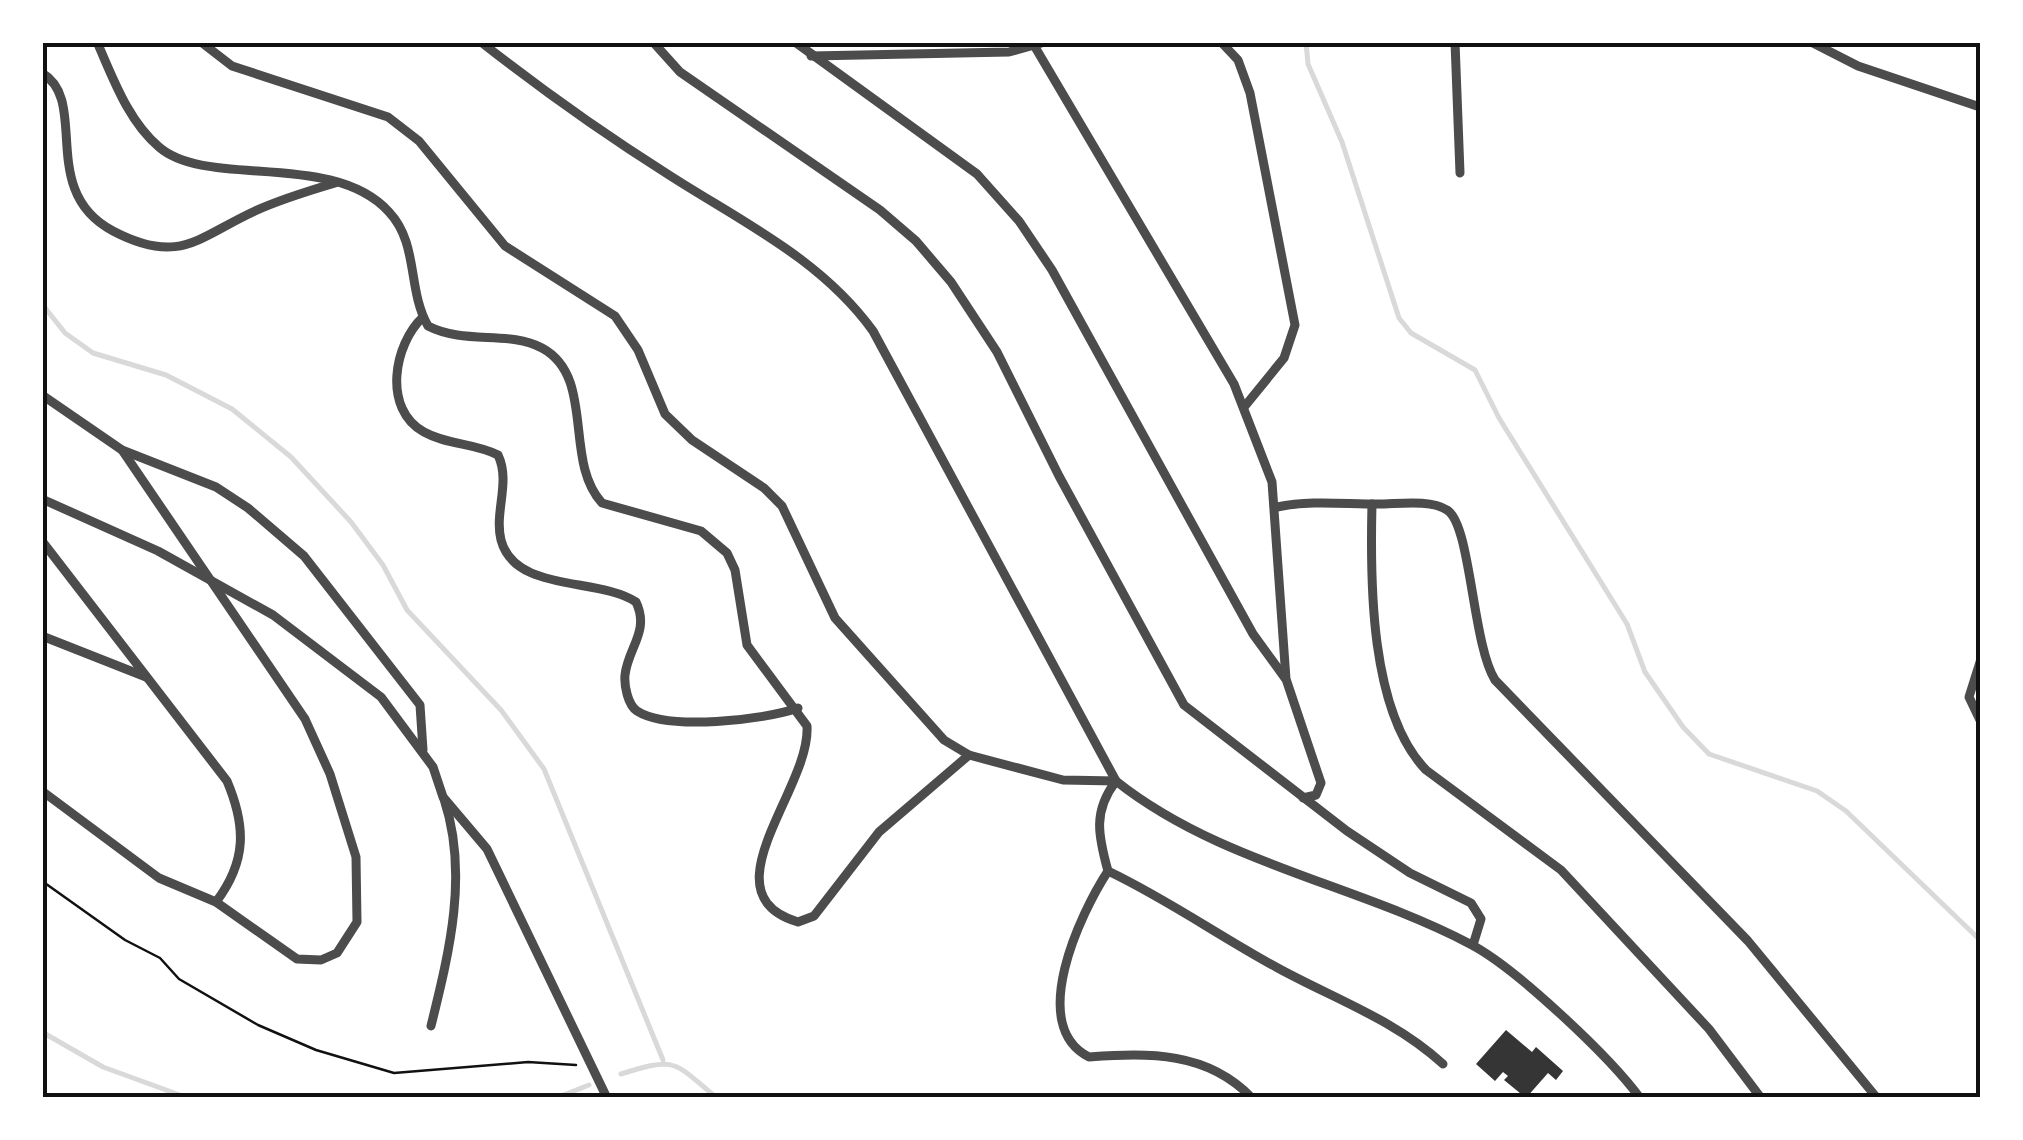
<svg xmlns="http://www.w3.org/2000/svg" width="2023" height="1140" font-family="'Archivo Narrow',sans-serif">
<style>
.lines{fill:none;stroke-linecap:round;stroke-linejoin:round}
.stream{stroke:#d9d9d9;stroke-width:5}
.building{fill:#353535}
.path{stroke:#111;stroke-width:2.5}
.minor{stroke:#4c4c4c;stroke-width:9}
.neatline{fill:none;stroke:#111;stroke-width:4}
</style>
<rect width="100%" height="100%" fill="#fff"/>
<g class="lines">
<g class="stream">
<path d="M1306 42 1308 64 1342 142 1399 318 1411 333 1475 370 1499 418 1627 624 1645 672 1683 727 1709 754 1817 791 1846 811 1980 940"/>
<path d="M42 304 65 333 93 353 166 375 232 409 291 457 351 522 383 565 407 610 501 710 544 769 663 1060"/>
<path d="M42 1032 103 1067 188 1098"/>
<path d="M621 1074C678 1056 673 1062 717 1098"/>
<path d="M556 1098 589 1085"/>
</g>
</g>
<path class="building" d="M1506 1030 1532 1052 1536 1047 1563 1071 1556 1080 1548 1073 1526 1098 1504 1080 1508 1076 1503 1072 1495 1081 1476 1064Z"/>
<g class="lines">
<path class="path" d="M42 881 125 940 160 958 179 979 258 1025 316 1050 394 1073 528 1062 576 1065"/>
<g class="minor">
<path d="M97 42C113 78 128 121 159 147 207 189 333 150 389 212 419 244 407 289 428 326 465 345 509 330 542 348 596 377 563 461 602 503L701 531 727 553 735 570 747 645 807 726C811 789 704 894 798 922L814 916 879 832 969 755"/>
<path d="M201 42 232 66 388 117 419 141 505 246 615 316 638 350 665 414 692 440 764 488 782 506 835 618 944 740 969 755 1063 780 1116 781"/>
<path d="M481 42C542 90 604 134 669 175 742 222 821 259 873 331L1116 781C1219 863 1356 884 1470 944 1515 967 1610 1057 1640 1098"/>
<path d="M653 42 680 72 880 210 916 241 951 282 997 352 1059 476 1184 705 1347 831 1410 873 1471 903 1481 919 1473 945"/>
<path d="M795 42 977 174 1019 221 1052 270 1253 634 1285 678"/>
<path d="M1221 42 1238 60 1250 93 1295 325 1284 358 1245 406"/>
<path d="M1455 42 1460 173"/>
<path d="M1811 42 1858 66 1980 107"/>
<path d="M1035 47 1234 384 1272 482 1286 679 1321 783 1316 795 1303 798"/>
<path d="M811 56 1009 52 1045 42"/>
<path d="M42 73C90 101 37 191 113 231 180 266 198 237 255 211 281 199 308 191 335 183"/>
<path d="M423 317C394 344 382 409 424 432 447 445 475 443 498 455 511 482 494 512 501 540 515 593 599 577 636 602 650 631 628 648 625 675 624 686 628 705 637 711 668 731 764 720 798 708"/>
<path d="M42 395 122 450 216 487 248 508 304 556 420 705 423 750"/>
<path d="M42 499 158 551 273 615 381 697 433 767 443 797 487 849 607 1098"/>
<path d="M1372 504C1370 582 1370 712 1426 770L1561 870 1709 1029 1761 1098"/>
<path d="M1277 507C1311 500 1343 504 1378 504 1398 504 1430 499 1447 510 1471 524 1472 643 1495 680L1748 941 1877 1098"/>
<path d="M42 541 227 781C246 826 247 861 216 902"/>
<path d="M42 636 146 677"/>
<path d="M1980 662 1969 697 1980 720"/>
<path d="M1116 781C1093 811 1098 835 1108 871 1080 914 1027 1026 1089 1057 1149 1053 1207 1051 1252 1098"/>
<path d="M42 791 159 878 216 902 297 959 321 960 337 953 357 922 356 857 330 774 305 719 122 450"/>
<path d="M1108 871C1167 899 1219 936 1276 967 1334 999 1394 1019 1443 1064"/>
<path d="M431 1026C449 953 469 874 444 799"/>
</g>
</g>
<rect width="2023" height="1140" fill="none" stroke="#ffffff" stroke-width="90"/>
<rect x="45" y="45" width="1933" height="1050" class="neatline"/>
</svg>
